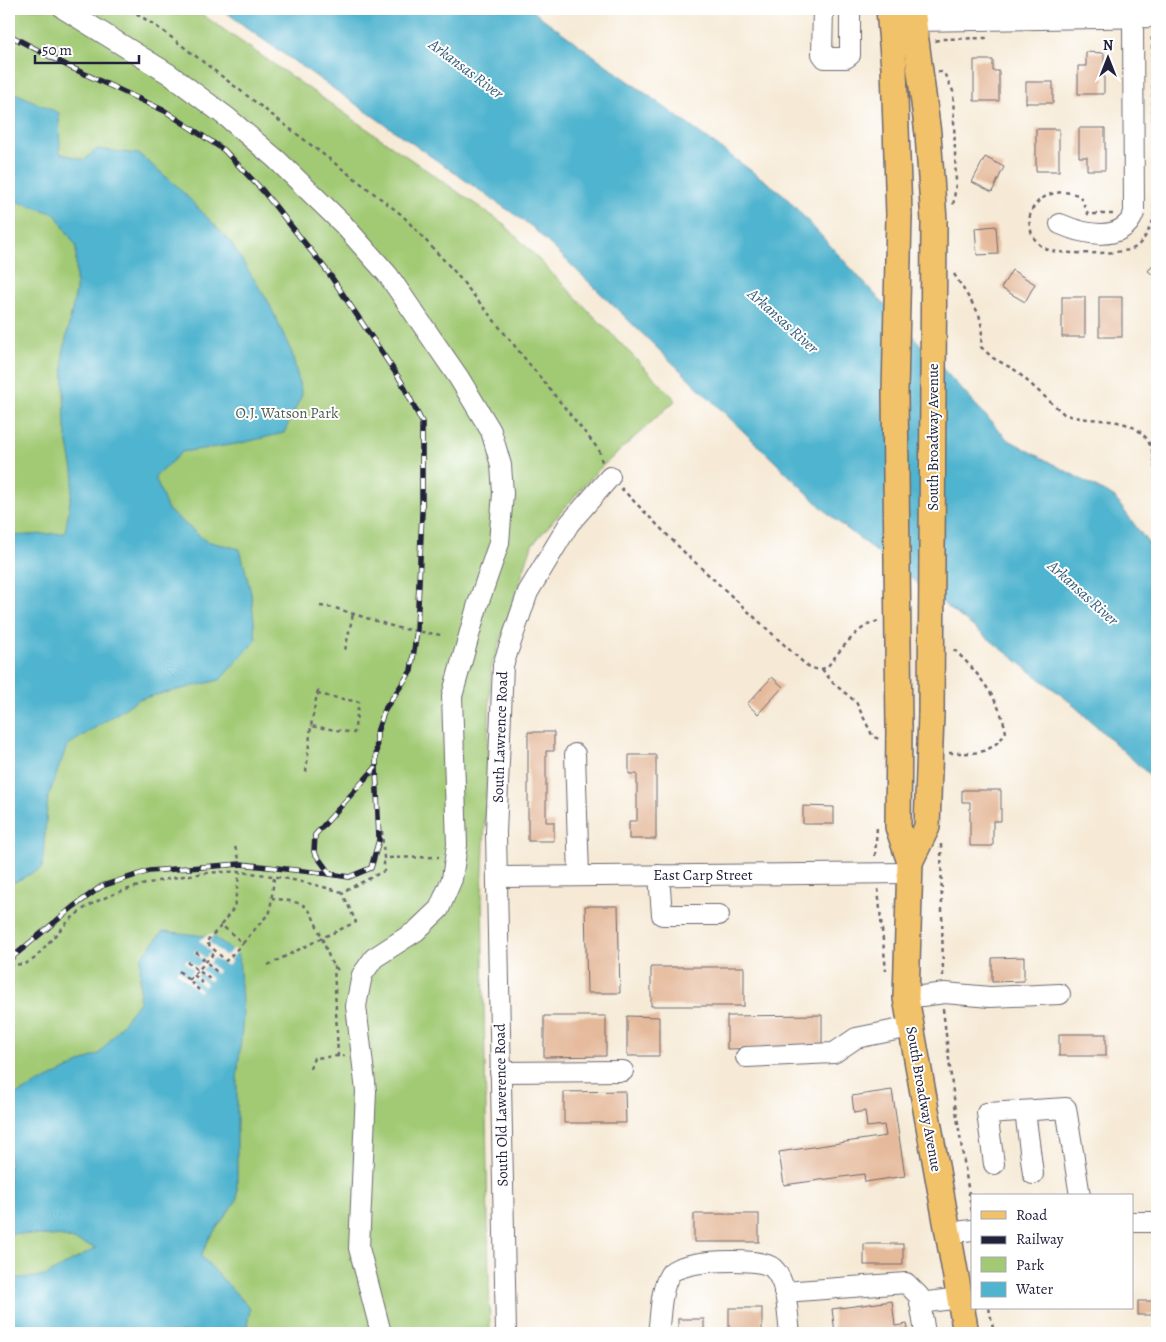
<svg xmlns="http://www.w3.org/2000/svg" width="1166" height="1342" font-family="Alegreya,serif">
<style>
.green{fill:#a2ca75;stroke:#627658}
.water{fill:#50b4cf;stroke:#396b85}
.pier{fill:#f6ead6}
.building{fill:#e5ba9b}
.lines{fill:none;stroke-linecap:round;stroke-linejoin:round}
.minor-casing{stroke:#6c6871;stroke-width:22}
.major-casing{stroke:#6c6871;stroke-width:28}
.path{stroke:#6c6871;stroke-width:2.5;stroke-dasharray:4 4;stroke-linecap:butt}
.minor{stroke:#fff;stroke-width:20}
.major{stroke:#f2c26a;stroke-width:25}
.rail-casing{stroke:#22223b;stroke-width:5.5}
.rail{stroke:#fff;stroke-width:4;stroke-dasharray:11;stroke-linecap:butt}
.major-bridge-casing{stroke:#6c6871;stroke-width:28;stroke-linecap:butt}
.major-bridge{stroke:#f2c26a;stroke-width:25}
.labels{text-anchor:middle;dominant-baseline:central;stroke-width:4;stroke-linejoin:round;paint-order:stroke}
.park-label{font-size:15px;fill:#4f5d4f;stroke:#fff}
.street-label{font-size:15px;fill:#22223b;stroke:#fff}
.water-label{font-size:16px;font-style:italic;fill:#345c76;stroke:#fff}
</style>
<rect width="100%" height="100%" fill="#fff"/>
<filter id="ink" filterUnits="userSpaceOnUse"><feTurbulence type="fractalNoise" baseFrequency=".02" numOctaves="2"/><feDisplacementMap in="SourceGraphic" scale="10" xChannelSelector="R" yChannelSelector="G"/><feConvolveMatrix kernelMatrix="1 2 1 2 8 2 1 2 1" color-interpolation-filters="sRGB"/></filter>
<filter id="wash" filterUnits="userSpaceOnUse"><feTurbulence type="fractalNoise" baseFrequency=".0096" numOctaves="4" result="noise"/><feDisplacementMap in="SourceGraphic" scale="20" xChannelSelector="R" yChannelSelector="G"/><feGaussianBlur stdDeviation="1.12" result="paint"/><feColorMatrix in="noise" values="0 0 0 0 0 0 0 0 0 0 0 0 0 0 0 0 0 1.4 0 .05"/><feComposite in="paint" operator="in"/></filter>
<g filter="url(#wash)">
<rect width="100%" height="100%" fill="#f6ead6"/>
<path class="green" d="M9 9H194L504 224 676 400 597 471 532 545 491 670 482 895 490 1333H9Z"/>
<g class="water">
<path d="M222 9H530L783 194 1007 439 1114 497 1157 555V782L1070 702 833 518 531 226 255 34Z"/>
<path d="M9 90 59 113 60 153 84 160 97 149 139 154 177 186 229 240 269 303 292 353 302 395 284 433 237 444 182 452 155 477 168 510 206 541 240 549 251 593 256 640 220 680 139 699 67 746 48 797 42 868 9 885V536L65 533 74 476 65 428 63 354 76 290V246L55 214 9 199Z"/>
<path d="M163 931 214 937 239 956 243 1017 237 1080V1200L210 1237 201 1256 250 1308 246 1333H9V1279L45 1276 96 1248 65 1237 9 1233V1098L100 1053 139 1002 141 958Z"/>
</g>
<path class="pier" d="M210 934 214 935 209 942 225 956 234 949 237 952 230 959 231 962 228 966 213 958 209 963 218 971 216 974 207 965 202 970 212 979 209 981 200 973 197 976 207 984 204 987 194 978 191 981 201 990 199 992 176 971 179 969 188 977 194 970 185 962 187 959 197 967 203 961 194 952 196 950 205 958 211 952 199 940Z"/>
<g id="blocks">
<g class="building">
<path d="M1086 52 1104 53V94H1078V66H1086Z"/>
<path d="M974 60H993V71H999V101H974Z"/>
<rect x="1026" y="82" width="27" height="21"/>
<path d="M1079 128H1105V170H1087V157H1079Z"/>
<rect x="1036" y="129" width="23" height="42"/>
<path d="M985 157 1004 167 992 192 972 182Z"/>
<path d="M996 226 998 254 977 255 975 228Z"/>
<path d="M1157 259V278L1148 271Z"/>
<path d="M1012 270 1035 284 1025 302 1001 288Z"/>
<rect x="1062" y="297" width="23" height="40"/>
<rect x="1099" y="297" width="23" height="40"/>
<path d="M772 677 783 687 758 714 747 704Z"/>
<path d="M528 732H554V751H546V822H554V841H528Z"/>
<path d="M629 755H656V839H629V821H637V774H629Z"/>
<path d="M962 790H1001V821H993V846H970V802H962Z"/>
<path d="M803 806 834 807V824H803Z"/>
<path d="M585 906H618L620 993H587Z"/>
<path d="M1024 957V981L992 982V958Z"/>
<rect x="651" y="967" width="93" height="39"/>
<path d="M822 1015V1047L727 1049V1016Z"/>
<path d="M544 1016H606V1056L544 1057Z"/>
<path d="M627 1016 659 1017V1056H627Z"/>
<rect x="1059" y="1034" width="47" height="22"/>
<path d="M892 1090 905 1176 865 1182 864 1174 784 1185 779 1152 886 1136 884 1125 867 1127 865 1111 854 1113 852 1096Z"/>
<path d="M625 1091 626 1123H564V1092Z"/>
<rect x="694" y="1214" width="65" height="28"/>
<rect x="864" y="1244" width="39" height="21"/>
<path d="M892 1301 895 1326 907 1324 909 1333H885V1330L835 1333 832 1309Z"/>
<rect x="1138" y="1301" width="19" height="14"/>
<rect x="729" y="1308" width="33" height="25"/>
<rect x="678" y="1319" width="26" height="14"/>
</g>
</g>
</g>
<g filter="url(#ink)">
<use href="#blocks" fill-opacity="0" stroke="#6c6871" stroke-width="1"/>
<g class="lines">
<g class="minor-casing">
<g id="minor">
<path d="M64 9 169 74 228 118 277 160 343 224 388 275 459 378 491 431 501 465 503 493 499 543 477 607 452 696 457 845 452 879 439 909 416 931 374 958 362 975 356 1006 366 1091 359 1248 381 1333"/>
<path d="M823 9 822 54 825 58H846L850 55V9"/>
<path d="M900 19 914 21 1157 17"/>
<path d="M1060 224C1083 234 1123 244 1134 213L1133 19"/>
<path d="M575 754 579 876"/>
<path d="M659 875 662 915H719"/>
<path d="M497 877 909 873"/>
<path d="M906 998 945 993 990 997 1060 994"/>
<path d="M746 1057 834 1053 856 1038 911 1027"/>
<path d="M500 1072 623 1071"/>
<path d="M1025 1111 1033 1174"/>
<path d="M994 1164 987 1113 1066 1108 1080 1196"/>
<path d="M1132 1222H1157"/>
<path d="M948 1233 972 1230"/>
<path d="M784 1292 906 1283 919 1296 925 1333"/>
<path d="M920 1303 960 1298"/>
<path d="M506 1333 496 833 503 665 528 592 569 524 610 477"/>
<path d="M658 1333C661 1315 660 1290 670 1274 679 1260 760 1256 773 1268 788 1283 787 1313 790 1333"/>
</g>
</g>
<g class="major-casing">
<g id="major">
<path d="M889 9 894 68 899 215"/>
<path d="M912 9 928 134 934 221"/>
<path d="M899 727 898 827 910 862 906 998 966 1333"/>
<path d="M910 862 927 827 931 714"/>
</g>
</g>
<g class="path">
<path d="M130 9 163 31 402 215 454 271 599 450 602 462"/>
<path d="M935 41 942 39 987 38"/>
<path d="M938 71 944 73 953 91 956 183 953 207"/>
<path d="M1113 214H1088L1080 196C1051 183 1017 206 1034 238 1037 244 1046 250 1052 251 1067 254 1124 255 1136 247 1145 240 1150 228 1154 218L1152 39 1150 34"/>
<path d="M954 274 979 314 982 328 981 347 993 358 1015 370 1064 414C1092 425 1135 412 1150 445 1156 459 1154 476 1157 491"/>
<path d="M621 488 684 552 806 665C815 670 820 671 828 666 838 653 863 619 880 622"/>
<path d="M320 606 335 608 398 628 441 635"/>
<path d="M345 650 353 614"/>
<path d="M822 669 833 683 856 702 873 737 880 739"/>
<path d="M317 694 319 688"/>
<path d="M949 753C976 753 988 756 1006 733 1001 700 975 668 951 647"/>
<path d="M306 772 311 726 354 733 359 702 317 694 311 726"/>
<path d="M382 831 384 858 439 857"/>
<path d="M941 844 943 976"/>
<path d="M235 847 241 864 234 908 221 925 243 943 270 912 274 878"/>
<path d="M875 856 877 827"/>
<path d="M878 889 886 971"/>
<path d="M221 926 206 942 226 961 243 943"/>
<path d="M196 952 217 972"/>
<path d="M187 962 210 979"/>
<path d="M9 965 25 964 34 959C49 943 65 922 82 910 117 886 195 870 237 872 272 874 309 883 342 892L384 871V858"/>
<path d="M268 965 322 938C306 901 311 905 272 898"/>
<path d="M334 965 338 1056H345"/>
<path d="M338 970 331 962 322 938 356 922 342 892"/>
<path d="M179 971 199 990"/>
<path d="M194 975 205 985"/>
<path d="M189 980 216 951"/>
<path d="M943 1009 952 1085 972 1213"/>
<path d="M310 1069 314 1058 338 1056"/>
<path d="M989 1308 994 1333"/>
</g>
<use href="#minor" class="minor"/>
<use href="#major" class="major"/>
<g class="rail-casing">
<g id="rail">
<path d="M9 35 72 68 165 111 224 150 263 191 328 272 401 381 422 422V512L417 630 411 671 385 709 377 732 376 767 379 840 371 868 349 877 330 874 314 852 315 835 376 767"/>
<path d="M9 960 73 907 102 886 149 871 241 864 330 874"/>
</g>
</g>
<use href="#rail" class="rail"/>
<g class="major-bridge-casing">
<g id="major-bridge">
<path d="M899 215 895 393 899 727"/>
<path d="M931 714 934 221"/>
</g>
</g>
<use href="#major-bridge" class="major-bridge"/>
</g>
</g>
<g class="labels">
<g class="park-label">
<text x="287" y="413">O.J. Watson Park</text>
</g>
<g class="street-label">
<text transform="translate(933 437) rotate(-90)">South Broadway Avenue</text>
<text transform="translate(500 737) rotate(-88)">South Lawrence Road</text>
<text x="703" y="875">East Carp Street</text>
<text transform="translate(924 1099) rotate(80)">South Broadway Avenue</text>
<text transform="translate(501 1105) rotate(-91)">South Old Lawerence Road</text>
</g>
<g class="water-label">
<text transform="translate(466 69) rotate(37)">Arkansas River</text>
<text transform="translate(783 321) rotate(42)">Arkansas River</text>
<text transform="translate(1083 593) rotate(42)">Arkansas River</text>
</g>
</g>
<rect width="1166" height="1342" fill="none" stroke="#fff" stroke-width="30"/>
<rect x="971" y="1194" width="162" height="115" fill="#ffffff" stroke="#a7a7b1"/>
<rect x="981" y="1211" width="25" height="8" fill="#f2c26a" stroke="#a7a7b1"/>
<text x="1016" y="1220" font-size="15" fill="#22223b">Road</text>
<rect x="981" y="1236" width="25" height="8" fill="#22223b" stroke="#a7a7b1"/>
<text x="1016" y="1244" font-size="15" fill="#22223b">Railway</text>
<rect x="981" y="1257" width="25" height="15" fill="#a2ca75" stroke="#a7a7b1"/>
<text x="1016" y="1270" font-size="15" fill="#22223b">Park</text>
<rect x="981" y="1282" width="25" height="15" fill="#50b4cf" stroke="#a7a7b1"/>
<text x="1016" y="1294" font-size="15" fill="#22223b">Water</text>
<g transform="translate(1108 58)" stroke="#ffffff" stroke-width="4" paint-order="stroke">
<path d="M0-4L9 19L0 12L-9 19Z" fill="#22223b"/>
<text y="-8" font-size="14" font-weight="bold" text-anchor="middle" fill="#22223b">N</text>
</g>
<path d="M35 55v8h104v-8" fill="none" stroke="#22223b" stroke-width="2.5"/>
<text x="42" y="55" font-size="15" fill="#22223b" stroke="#ffffff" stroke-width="4" paint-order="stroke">50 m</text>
</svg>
